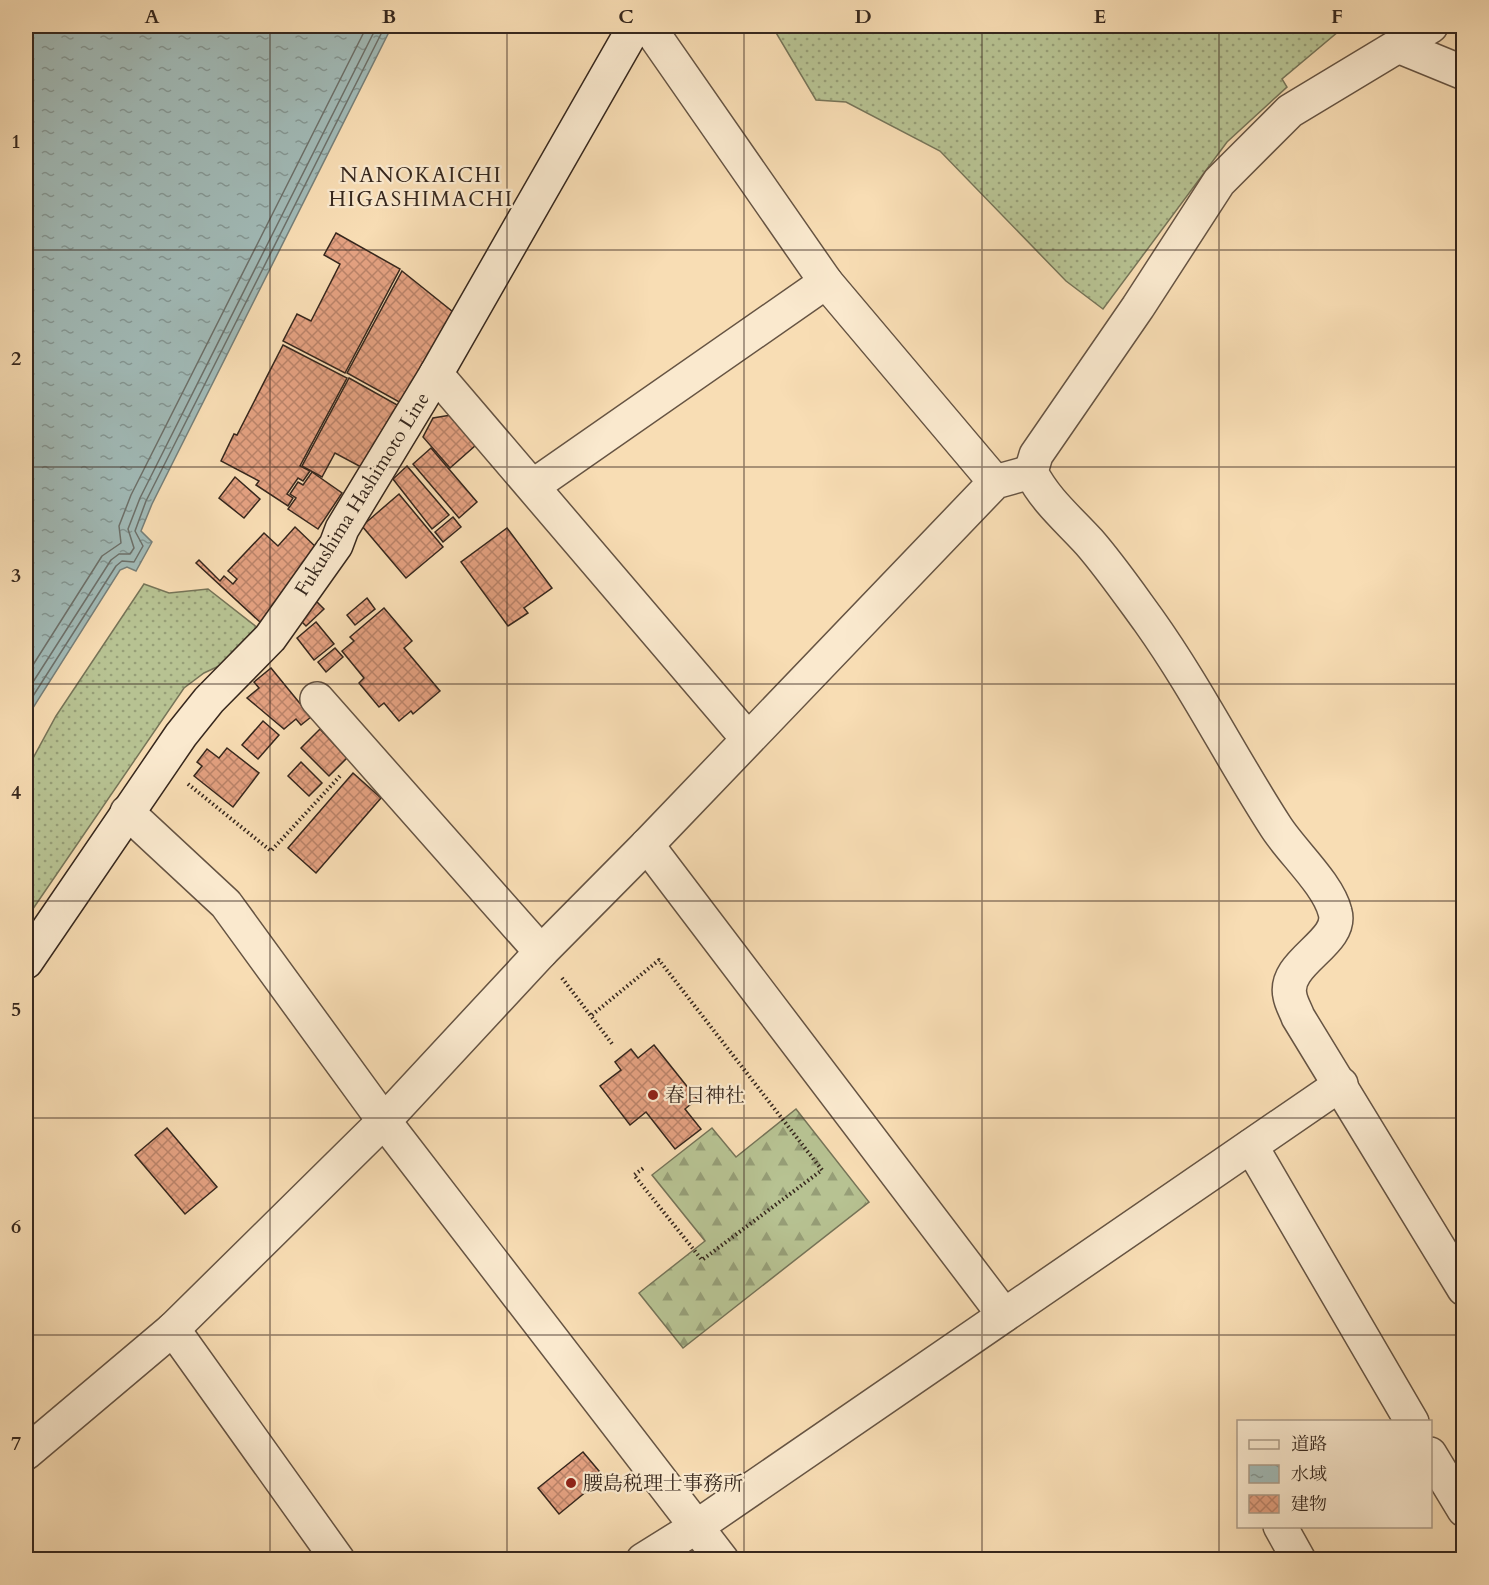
<svg xmlns="http://www.w3.org/2000/svg" width="1489" height="1585" font-family="Cardo,'Noto Serif JP',serif">
<style>
.grass{fill:url(#grass-dots);stroke:#767458;stroke-width:1.5}
.forest{fill:url(#forest-firs);stroke:#767458;stroke-width:1.5}
.water{fill:url(#water-ripples);stroke:#767f79;stroke-width:1.5}
.lines{fill:none;stroke-linecap:round;stroke-linejoin:round}
.shore{stroke:#6c706a;stroke-width:1.5}
.building{fill:url(#building-cross-hatch);stroke:#36271d;stroke-width:1.5}
.street-casing{stroke:#665443;stroke-width:36}
.secondary-casing{stroke:#36271d;stroke-width:36}
.path{stroke:#36271d;stroke-width:4;stroke-dasharray:1.5 3;stroke-linecap:butt}
.street{stroke:#fae9ce;stroke-width:33}
.secondary{stroke:#fae9ce;stroke-width:33}
.grid{fill:none;stroke:#36271d;stroke-width:1.5;stroke-opacity:0.55}
.poi-dot{fill:#8f2418;stroke:#fae9ce;stroke-width:2}
.labels{text-anchor:middle;dominant-baseline:central;stroke-width:4.5;stroke-linejoin:round;paint-order:stroke}
.street-label{font-size:20px;fill:#36271d;stroke:#fae9ce}
.poi-label{font-size:20px;fill:#36271d;stroke:#fae9ce;text-anchor:start}
.neighbourhood-label{font-size:21px;letter-spacing:1.5px;fill:#36271d;stroke:#fae9ce}
.neatline{fill:none;stroke:#36271d;stroke-width:2}
.grid-label{font-size:20px;text-anchor:middle;font-weight:bold;fill:#36271d}
</style>
<defs>
<pattern id="grass-dots" width="8" height="8" patternUnits="userSpaceOnUse" patternTransform="scale(1.5)"><rect width="8" height="8" fill="#b7c292"/><path d="M2 2h.1M6 6h.1" fill="none" stroke="#969e77" stroke-width="1.8" stroke-linecap="round"/></pattern>
<pattern id="forest-firs" width="22" height="20" patternUnits="userSpaceOnUse" patternTransform="scale(1.5)"><rect width="22" height="20" fill="#b7c292"/><path d="M5 1l3.5 6h-7zM16 11l3.5 6h-7z" fill="#969e77"/></pattern>
<pattern id="water-ripples" width="26" height="14" patternUnits="userSpaceOnUse" patternTransform="scale(1.5)"><rect width="26" height="14" fill="#a1bab7"/><path d="M2 4q2-2 4 0t4 0M15 11q2-2 4 0t4 0" fill="none" stroke="#849794"/></pattern>
<pattern id="building-cross-hatch" width="8" height="8" patternUnits="userSpaceOnUse" patternTransform="scale(1.5)"><rect width="8" height="8" fill="#e4a181"/><path d="M0 0l8 8M0 8l8-8" fill="none" stroke="#ba8369"/></pattern>
</defs>
<rect width="100%" height="100%" fill="#f8ddb4"/>
<filter id="stains"><feTurbulence type="fractalNoise" baseFrequency=".00333" numOctaves="4"/><feColorMatrix values="0 0 0 0 .2 0 0 0 0 .09 0 0 0 0 .02 0 0 0 .5 -.17"/></filter>
<radialGradient id="worn" r=".72"><stop offset=".6" stop-color="#630" stop-opacity="0"/><stop offset="1" stop-color="#630" stop-opacity=".3"/></radialGradient>
<g class="grass">
<path d="M772 26H1345L1282 79 1287 87 1227 142 1103 309 1066 281 940 151 846 102 816 100Z"/>
<path d="M144 584 169 593 208 589 263 632 243 655 204 673 184 688 26 919V771L56 716Z"/>
</g>
<path class="forest" d="M796 1109 869 1202 683 1348 639 1293 705 1241 652 1175 712 1128 736 1157Z"/>
<path class="water" d="M26 26H392L152 504 141 531 152 542 136 571 127 567 120 570 26 719Z"/>
<g class="lines">
<g class="shore">
<path d="M26 676 102 556 121 543 119 526 131 495 367 26"/>
<path d="M26 693 111 560 119 554H130L134 548 128 529 140 498 377 26"/>
<path d="M26 707 116 566 122 561 134 562 143 546 135 531 146 501 385 26"/>
</g>
</g>
<g class="building">
<path d="M336 233 400 269 345 373 283 341 297 314 311 321 340 264 324 255Z"/>
<path d="M402 271 453 312 401 403 347 373Z"/>
<path d="M283 345 347 378 300 466 310 471 303 481 298 478 287 494 293 498 288 506 256 485 259 481 221 461 234 434 237 435Z"/>
<path d="M349 378 399 406 361 467 335 453 322 477 302 466Z"/>
<path d="M451 415 485 437 450 468 423 437 433 418Z"/>
<path d="M431 448 477 502 459 518 413 464Z"/>
<path d="M407 466 449 515 432 529 393 479Z"/>
<path d="M312 472 342 493 318 529 288 509 296 498 290 494 298 482 303 485Z"/>
<path d="M235 477 260 499 244 518 219 498Z"/>
<path d="M399 494 443 547 406 578 362 526Z"/>
<path d="M453 517 461 527 443 542 435 532Z"/>
<path d="M295 527 319 550 261 623 196 563 199 560 220 581 224 576 233 584 237 579 228 571 264 533 278 546Z"/>
<path d="M507 528 552 588 524 608 528 613 508 626 461 562Z"/>
<path d="M367 598 375 609 355 625 347 615Z"/>
<path d="M315 600 324 609 306 626 298 618Z"/>
<path d="M384 608 412 641 404 648 440 691 413 714 411 711 399 721 384 703 379 707 359 683 364 678 342 651 354 641 350 637Z"/>
<path d="M316 622 334 644 314 660 297 638Z"/>
<path d="M335 648 343 657 326 672 318 662Z"/>
<path d="M271 668 311 717 301 725 296 719 284 729 247 698 259 688 254 682Z"/>
<path d="M263 721 279 735 258 759 242 745Z"/>
<path d="M320 729 347 758 329 776 301 748Z"/>
<path d="M227 748 259 773 233 807 194 776 202 766 197 762 207 749 219 758Z"/>
<path d="M301 762 322 783 309 796 288 776Z"/>
<path d="M353 773 381 798 316 873 288 848Z"/>
<path d="M654 1045 697 1099 685 1109 701 1129 675 1149 646 1112 630 1125 600 1086 621 1070 615 1062 631 1049 638 1058Z"/>
<path d="M167 1128 217 1187 185 1214 135 1155Z"/>
<path d="M583 1452 604 1477 559 1514 538 1488Z"/>
</g>
<g class="lines">
<g class="street-casing">
<g id="street">
<path d="M648 26 826 282 995 482"/>
<path d="M1431 26 1290 111 1219 182 1138 307 1036 455 1031 472C1045 500 1068 519 1089 542 1110 566 1130 595 1149 621 1196 687 1232 759 1276 827 1292 852 1328 884 1335 912 1344 943 1282 962 1290 996 1291 1003 1296 1011 1298 1017L1464 1289"/>
<path d="M1398 46 1464 73"/>
<path d="M436 374 748 739"/>
<path d="M533 486 826 282"/>
<path d="M317 699 541 952"/>
<path d="M127 812 226 904 384 1121 722 1560"/>
<path d="M647 845 1004 1315"/>
<path d="M1251 1146 1412 1422"/>
<path d="M173 1329 338 1560"/>
<path d="M26 1453 173 1329 384 1121 541 952 647 845 995 482 1031 472"/>
<path d="M1430 1454 1464 1510"/>
<path d="M1280 1526 1299 1560"/>
<path d="M643 1560 696 1527 1341 1084"/>
</g>
</g>
<g class="secondary-casing">
<path id="secondary" d="M26 962 181 735 209 700 270 638 336 545 342 529 436 374 635 26"/>
</g>
<g class="path">
<path d="M188 784 271 851 340 776"/>
<path d="M562 978 613 1045"/>
<path d="M592 1015 659 960 822 1170 702 1260 634 1175 645 1167"/>
</g>
<use href="#street" class="street"/>
<use href="#secondary" class="secondary"/>
</g>
<path class="grid" d="M270 26V1560M507 26V1560M744 26V1560M982 26V1560M1219 26V1560M26 250H1464M26 467H1464M26 684H1464M26 901H1464M26 1118H1464M26 1335H1464"/>
<g class="poi-dot">
<circle cx="653" cy="1095" r="6"/>
<circle cx="571" cy="1483" r="6"/>
</g>
<g class="labels">
<g class="street-label">
<text transform="translate(362 494) rotate(-58)">Fukushima Hashimoto Line</text>
</g>
<g class="poi-label">
<text x="665" y="1095">春日神社</text>
<text x="583" y="1483">腰島税理士事務所</text>
</g>
<g class="neighbourhood-label">
<text x="421" y="175">NANOKAICHI<tspan x="421" dy="24">HIGASHIMACHI</tspan></text>
</g>
</g>
<rect width="1489" height="1585" fill="none" stroke="#f8ddb4" stroke-width="66"/>
<rect x="1237" y="1420" width="195" height="108" fill="#fae9ce" stroke="#ac9b87" stroke-width="1.5"/>
<rect x="1249" y="1440" width="30" height="9" fill="#fae9ce" stroke="#ac9b87" stroke-width="1.5"/>
<text x="1291" y="1450" font-size="18" fill="#36271d">道路</text>
<rect x="1249" y="1465" width="30" height="18" fill="url(#water-ripples)" stroke="#ac9b87" stroke-width="1.5"/>
<text x="1291" y="1480" font-size="18" fill="#36271d">水域</text>
<rect x="1249" y="1495" width="30" height="18" fill="url(#building-cross-hatch)" stroke="#ac9b87" stroke-width="1.5"/>
<text x="1291" y="1510" font-size="18" fill="#36271d">建物</text>
<rect x="33" y="33" width="1423" height="1519" class="neatline"/>
<g class="grid-label">
<text x="152" y="23">A</text>
<text x="389" y="23">B</text>
<text x="626" y="23">C</text>
<text x="863" y="23">D</text>
<text x="1100" y="23">E</text>
<text x="1337" y="23">F</text>
<text x="16" y="148">1</text>
<text x="16" y="365">2</text>
<text x="16" y="582">3</text>
<text x="16" y="799">4</text>
<text x="16" y="1016">5</text>
<text x="16" y="1233">6</text>
<text x="16" y="1450">7</text>
</g>
<rect width="100%" height="100%" filter="url(#stains)"/>
<rect width="100%" height="100%" fill="url(#worn)"/>
</svg>
